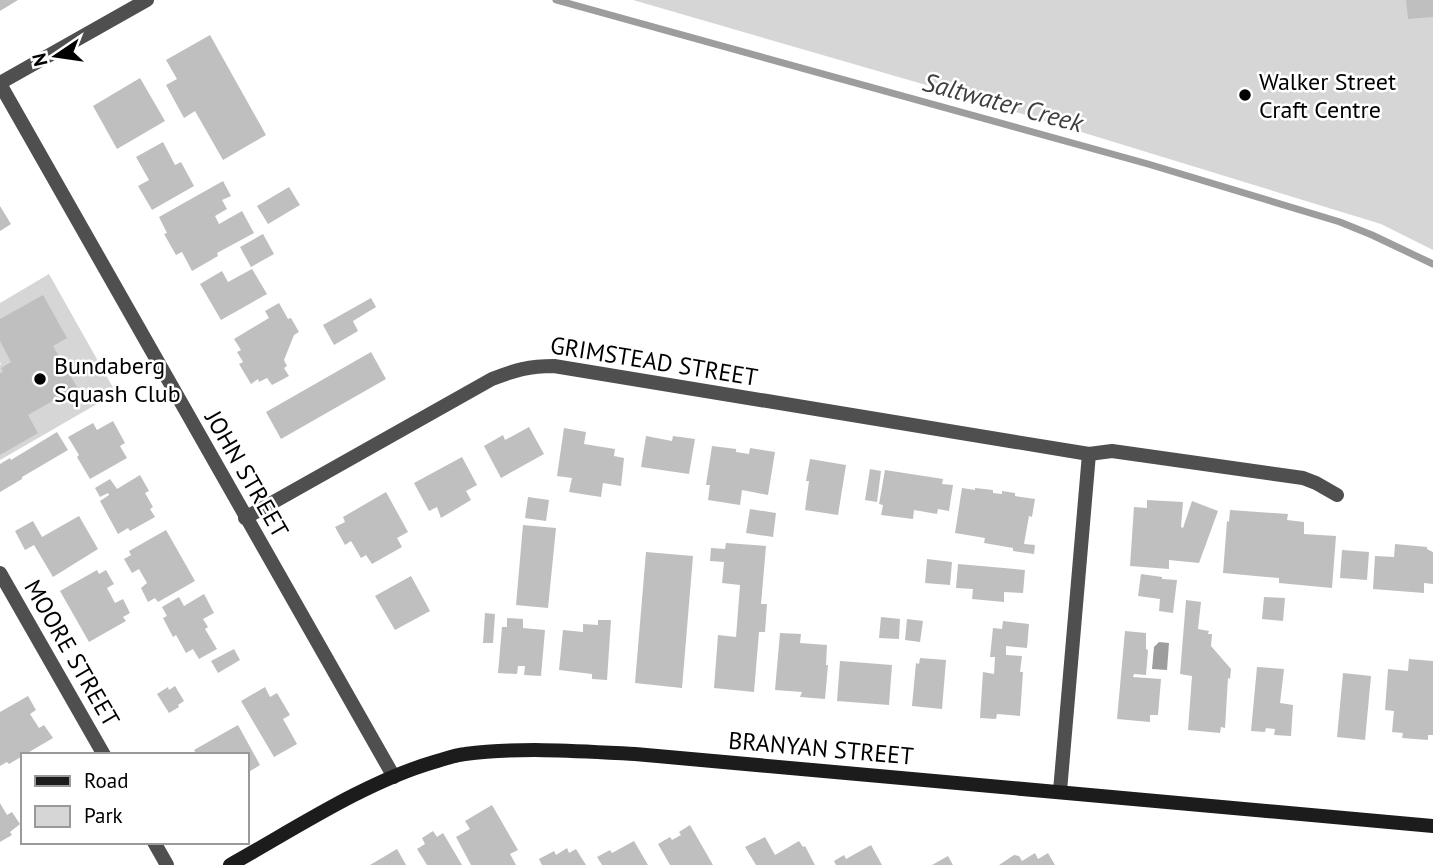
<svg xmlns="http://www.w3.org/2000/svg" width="1433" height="865" font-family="'PT Sans',sans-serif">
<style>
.green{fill:#d6d6d6}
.water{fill:#9d9d9d}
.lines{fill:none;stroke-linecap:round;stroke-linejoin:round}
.stream{stroke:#9d9d9d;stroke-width:7}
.building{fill:#bfbfbf}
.street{stroke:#4f4f4f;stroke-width:14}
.secondary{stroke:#1c1c1c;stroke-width:14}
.poi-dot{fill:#000;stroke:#fff;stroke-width:2.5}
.labels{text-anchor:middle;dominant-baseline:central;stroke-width:5;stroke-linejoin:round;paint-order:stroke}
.poi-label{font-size:24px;fill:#000;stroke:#fff;text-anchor:start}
.street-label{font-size:24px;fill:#000;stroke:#fff}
.water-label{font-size:26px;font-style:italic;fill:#3e3e3e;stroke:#fff}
</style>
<rect width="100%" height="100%" fill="#fff"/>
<g class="green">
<path d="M633 0H1433V250L1381 224 957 94Z"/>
<path d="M49 274 116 393 0 460V365L1 364 0 362V303Z"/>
</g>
<path class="water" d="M1159 642 1169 643 1167 670 1152 669 1154 647Z"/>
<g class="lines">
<path class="stream" d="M556 0 1148 164 1340 222 1372 235 1433 264"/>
</g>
<g class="building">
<path d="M0 0H18L0 11Z"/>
<path d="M1406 0H1433V17L1408 19Z"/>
<path d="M210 35 266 135 223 160 195 111 184 118 166 85 177 79 166 60Z"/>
<path d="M140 78 165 121 117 149 93 106Z"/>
<path d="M163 142 175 165 181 162 194 186 152 210 138 186 149 180 136 157Z"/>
<path d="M223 181 231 196 222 200 227 209 215 216 219 224 242 211 254 233 217 253 218 256 192 271 182 252 176 255 164 234 167 233 159 217Z"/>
<path d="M289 187 300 205 268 224 257 206Z"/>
<path d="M0 206 11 224 0 231Z"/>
<path d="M263 234 274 254 251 267 240 247Z"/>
<path d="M252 269 267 294 221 320 200 284 222 271 228 282Z"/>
<path d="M43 295 67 338 53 346 77 387 28 415 38 433 0 455V373L3 372 1 368 11 362 0 341V319Z"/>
<path d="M371 298 376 307 353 321 358 331 334 345 323 325Z"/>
<path d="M279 303 288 319 291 318 299 332 294 335 284 360 287 366 284 368 289 376 272 385 267 378 259 382 258 379 251 384 239 364 243 362 237 352 241 350 234 339 269 318 265 311Z"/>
<path d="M371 352 386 379 281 439 266 412Z"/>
<path d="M113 421 125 443 120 446 127 458 90 479 77 457 79 455 68 437 93 423 97 430Z"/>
<path d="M529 427 544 454 501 478 484 446 503 435 505 440Z"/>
<path d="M564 428 586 432 584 444 615 449 614 456 624 458 621 486 603 483 601 497 569 492 572 478 557 476Z"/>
<path d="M57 432 68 450 22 477V479L0 492V464L10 458 11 460Z"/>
<path d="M646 436 672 441 673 436 695 439 689 474 641 467Z"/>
<path d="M712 446 736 449V452L749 454 750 448 775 452 768 495 742 490 740 505 708 500 710 485H706Z"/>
<path d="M462 457 477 485 466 491 471 500 441 518 437 507 429 511 414 483Z"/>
<path d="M810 459 846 465 838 515 805 510 809 481H806Z"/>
<path d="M870 469 881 471 877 502 865 500Z"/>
<path d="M885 470 943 479 942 484 953 485 949 511 938 509 937 514 914 510 913 519 881 515 883 505 879 504Z"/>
<path d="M140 475 149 491 145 493 153 507 150 509 155 517 130 531 128 528 118 534 100 501 109 495 108 493 100 497 95 488 110 479 117 489Z"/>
<path d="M962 488 975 490V488L993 490V493L1002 494V491L1015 493V496L1035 499 1032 517 1029 516 1024 544 1035 545 1034 554 1013 551V548L984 543 985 538 955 533Z"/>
<path d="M386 492 408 532 397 538 402 547 372 564 366 555 361 558 351 541 345 545 335 527 345 522 343 517Z"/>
<path d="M528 497 549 500 546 521 525 518Z"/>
<path d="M1147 500 1183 502 1181 527 1183 528 1192 501 1218 511 1199 563 1169 560V569L1130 566 1134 507 1147 508Z"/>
<path d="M750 509 776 513 773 537 746 533Z"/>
<path d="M1230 510 1288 514 1287 520 1304 522V534L1336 536 1332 588 1279 583V578L1223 573 1227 521 1229 522Z"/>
<path d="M79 516 98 549 53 577 34 545 25 550 15 531 33 521 42 537Z"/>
<path d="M523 525 556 528 548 608 516 605Z"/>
<path d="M166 530 195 581 158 602 155 598 148 602 141 588 147 583 139 569 132 573 124 559 131 555 129 551Z"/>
<path d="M726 543 766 546 761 604H767L765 632H759L754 692 714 688 718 635 736 637 740 585 722 583 724 562 710 561 711 548 725 549Z"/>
<path d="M1395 544 1427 547V549L1433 552V584L1424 583V593L1373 589 1375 556 1394 557Z"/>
<path d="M1342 550 1369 552 1367 580 1340 578Z"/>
<path d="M646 552 693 556 682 688 635 683Z"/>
<path d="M927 559 952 562 950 585 925 583Z"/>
<path d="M958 564 1025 570 1023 593 1004 592V602L972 599 973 589 956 588Z"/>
<path d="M97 570 99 574 106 570 114 584 107 588 115 603 123 599 130 613 123 617 126 621 89 642 60 591Z"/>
<path d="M1141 574 1162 577V579L1177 580 1173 613 1159 611 1160 599 1138 596Z"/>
<path d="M411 576 430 611 395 630 375 596Z"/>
<path d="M204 594 214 613 203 619 208 627 205 629 217 649 199 659 193 649 186 653 176 635 173 637 163 618 167 616 162 607 179 597 184 606Z"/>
<path d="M1264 597 1285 598 1283 621 1262 619Z"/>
<path d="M1186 600 1201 602 1198 629 1209 631 1208 634H1212L1211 646 1231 669 1230 679 1228 678 1225 728 1221 727 1220 733 1188 730 1192 676 1180 674Z"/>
<path d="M485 613 495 614 493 643H483Z"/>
<path d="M881 617 900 619 899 639 879 638Z"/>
<path d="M507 618 523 619V628L545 630 541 676 524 675 525 666H518L517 674 498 673 502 627H507Z"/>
<path d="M907 619 923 621 920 642 905 640Z"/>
<path d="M598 620H611L607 680 592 679V674L559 670 563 630 583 632V624L598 625Z"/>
<path d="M1003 621 1029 624 1027 648 1006 646V655L1022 656 1020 672H1023L1020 716 997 714 996 719 980 718 983 672 994 674 995 657H990L993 628 1002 629Z"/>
<path d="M1125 631 1146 633V649L1148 650 1146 675 1134 674 1133 677 1161 679 1158 715H1150V722L1117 719Z"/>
<path d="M780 633 801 634 800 643 827 645 826 665H828L825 699 800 697 802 692 775 690Z"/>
<path d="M234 649 240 660 218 673 211 661Z"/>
<path d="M920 658 946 660 942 709 912 706 916 663 919 664Z"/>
<path d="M1409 659 1433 661V735H1428V740L1402 738 1403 733 1392 732 1394 711 1385 710 1388 669 1408 671Z"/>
<path d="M840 661 892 665 889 705 837 701Z"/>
<path d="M1257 667 1284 669 1280 703 1293 705 1291 736 1274 735 1275 729 1266 728 1265 732 1251 731Z"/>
<path d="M1343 673 1371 676 1365 740 1337 737Z"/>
<path d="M175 686 184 701 178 705 179 707 169 713 157 694 168 687 169 690Z"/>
<path d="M265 687 270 697 277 693 290 715 283 719 297 744 274 757 241 701Z"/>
<path d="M28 696 36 710 30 714 39 728 44 725 53 738 9 764 7 762 0 766V712Z"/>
<path d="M238 725 260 765 247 773V755H197L194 750Z"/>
<path d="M0 803 7 815 12 812 20 824 10 832 12 835 0 842Z"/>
<path d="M492 805 518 850 510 854 516 865H471L456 837 470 829 465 821Z"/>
<path d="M690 825 713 865H670L658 844 670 837 672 840 681 835 679 832Z"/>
<path d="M433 831 437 837 443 833 462 865H427L417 849 425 844 422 838Z"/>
<path d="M765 837 775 855 799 841 803 847 805 846 815 865H756L745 847Z"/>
<path d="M634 841 648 865H602L597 857 610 850 612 853Z"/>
<path d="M871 845 882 865H836L834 861 844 855 846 859Z"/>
<path d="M567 848 569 853 576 849 586 865H542L539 859 554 851 556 855Z"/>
<path d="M397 849 406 865H370Z"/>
<path d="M1035 853 1038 859 1048 853 1055 865H999L1014 855 1019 856 1022 861Z"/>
<path d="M948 856 953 865H932Z"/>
</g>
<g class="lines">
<g class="street">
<path d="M0 83 147 0"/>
<path d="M0 84 394 777"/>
<path d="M245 518 492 379C515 370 529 366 554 366L1089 454 1112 451 1303 478 1316 483 1337 495"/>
<path d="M0 573 104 755"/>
<path d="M1060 791 1089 454"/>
<path d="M154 842 167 865"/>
</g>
<path class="secondary" d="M230 865C293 830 365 782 434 762 444 759 455 755 465 754 521 747 579 751 635 754L1433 826"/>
</g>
<g class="poi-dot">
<circle cx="1245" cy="95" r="7"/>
<circle cx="40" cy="379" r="7"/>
</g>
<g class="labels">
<g class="poi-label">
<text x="1259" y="81">Walker Street<tspan x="1259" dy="28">Craft Centre</tspan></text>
<text x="54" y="365">Bundaberg<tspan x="54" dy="28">Squash Club</tspan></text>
</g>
<g class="street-label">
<text transform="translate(654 361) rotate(9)">GRIMSTEAD STREET</text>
<text transform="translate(247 474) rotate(60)">JOHN STREET</text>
<text transform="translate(72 653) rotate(60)">MOORE STREET</text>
<text transform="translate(821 748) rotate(5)">BRANYAN STREET</text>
</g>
<g class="water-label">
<text transform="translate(1003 102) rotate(15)">Saltwater Creek</text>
</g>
</g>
<rect x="21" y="753" width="228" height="91" fill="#ffffff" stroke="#999999" stroke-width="2"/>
<rect x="35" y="776" width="35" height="10" fill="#1c1c1c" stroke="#999999" stroke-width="2"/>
<text x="84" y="788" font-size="21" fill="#000000">Road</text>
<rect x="35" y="806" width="35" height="21" fill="#d6d6d6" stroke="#999999" stroke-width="2"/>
<text x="84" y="823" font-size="21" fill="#000000">Park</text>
<g transform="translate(56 56) rotate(257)" stroke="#ffffff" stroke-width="5" paint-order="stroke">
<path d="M0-5L12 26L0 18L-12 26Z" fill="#000000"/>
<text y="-10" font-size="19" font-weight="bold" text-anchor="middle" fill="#000000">N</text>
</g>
</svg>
